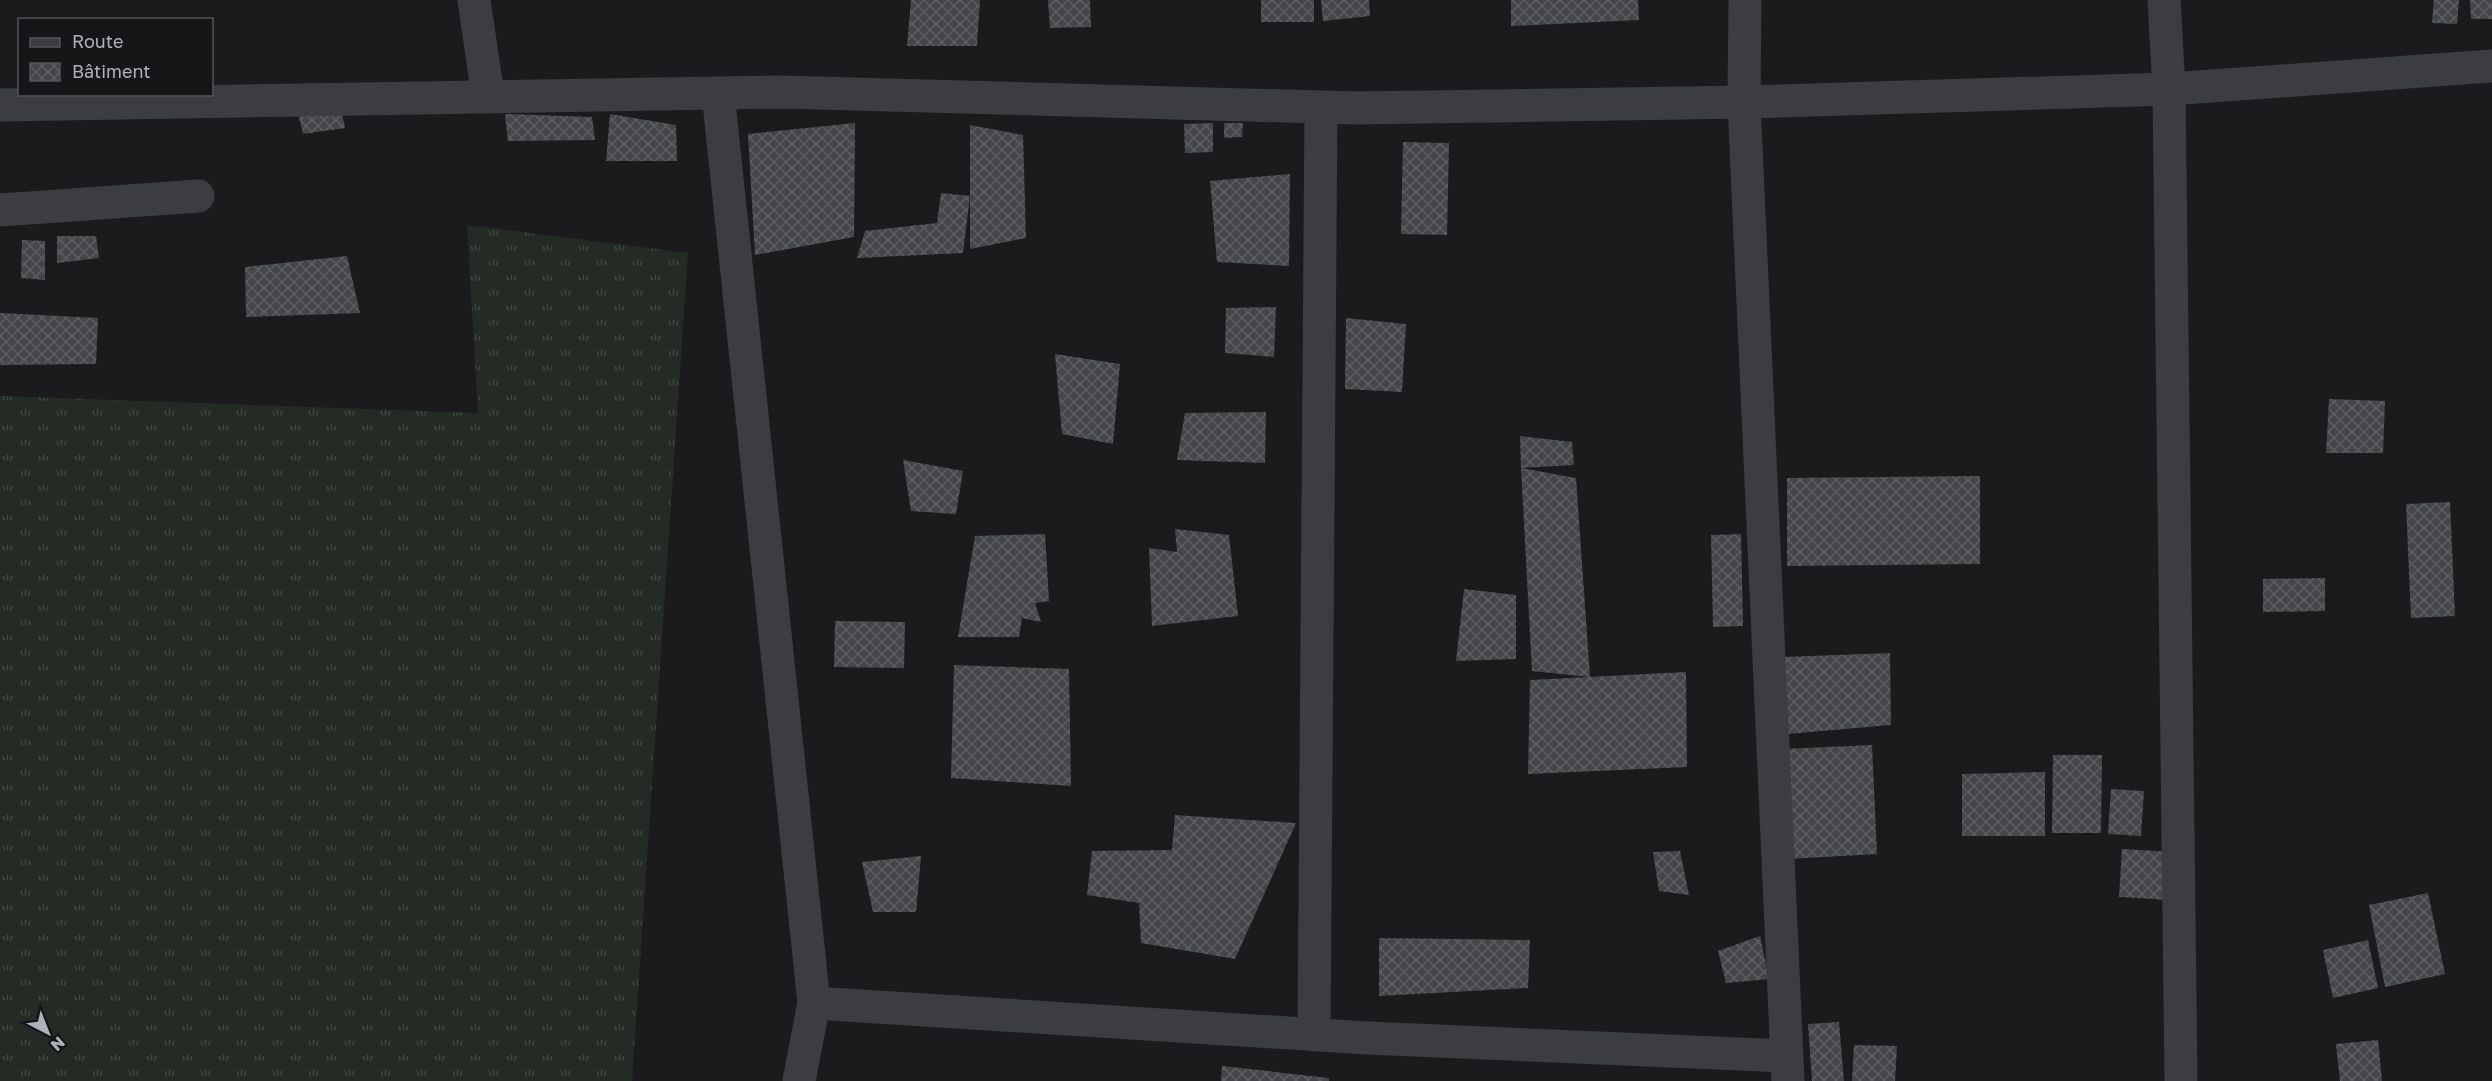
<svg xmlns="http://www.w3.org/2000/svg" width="2492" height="1081" font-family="'Golos Text',sans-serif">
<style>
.grass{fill:url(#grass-tufts)}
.building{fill:url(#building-cross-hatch)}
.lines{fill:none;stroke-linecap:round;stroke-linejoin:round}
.minor{stroke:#3c3d42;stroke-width:33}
</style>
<defs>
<pattern id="grass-tufts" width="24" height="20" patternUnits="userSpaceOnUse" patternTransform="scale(1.5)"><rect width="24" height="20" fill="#232b24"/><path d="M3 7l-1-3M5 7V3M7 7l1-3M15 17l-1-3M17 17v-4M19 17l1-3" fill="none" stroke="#404742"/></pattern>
<pattern id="building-cross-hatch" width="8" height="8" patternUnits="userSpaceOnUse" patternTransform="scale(1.5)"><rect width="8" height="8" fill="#45464a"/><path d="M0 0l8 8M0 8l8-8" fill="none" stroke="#5d5e62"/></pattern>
</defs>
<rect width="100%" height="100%" fill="#1b1b1d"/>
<path class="grass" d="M467 225 688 253 632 1081H0V396L478 413Z"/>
<g class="building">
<path d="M911 0H980L977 46H907Z"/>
<path d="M1048 0H1090L1091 27 1050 28Z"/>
<rect x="1261" y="0" width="53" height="22"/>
<path d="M1321 0H1369L1370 16 1323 21Z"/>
<path d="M1511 0H1638L1639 20 1511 26Z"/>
<path d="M2434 0H2459L2457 24 2432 23Z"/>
<path d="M2470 0H2492V19H2471Z"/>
<path d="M339 98 345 128 303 134 297 109Z"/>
<path d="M505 114 592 117 595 140 508 141Z"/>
<path d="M610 114 676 125 677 161H606Z"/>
<path d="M855 123 854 237 755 255 748 134Z"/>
<path d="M1213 123V152L1185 153 1184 124Z"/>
<path d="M1224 123H1243L1242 137 1224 138Z"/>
<path d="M970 125 1023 135 1026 238 970 249V196L963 253 857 258 865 231 937 223 941 193 970 196Z"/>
<path d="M1403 142 1449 143 1447 235 1401 234Z"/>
<path d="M1290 174 1289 266 1217 262 1210 181Z"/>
<path d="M57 236H96L99 258 57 263Z"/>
<path d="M22 240 45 241V280L21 278Z"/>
<path d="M347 256 360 313 246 317 245 267Z"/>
<path d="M1276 307 1274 357 1225 353 1226 308Z"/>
<path d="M0 313 98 318 96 364 0 365Z"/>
<path d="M1346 318 1406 324 1402 392 1345 389Z"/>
<path d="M1055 354 1120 364 1113 444 1062 434Z"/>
<path d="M2329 399 2385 401 2383 453H2326Z"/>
<path d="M1266 412 1265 463 1177 460 1185 413Z"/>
<path d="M1520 436 1572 442 1574 465 1521 468Z"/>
<path d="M903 460 963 471 956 514 911 511Z"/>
<path d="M1521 468 1576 478 1590 677 1532 671Z"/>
<path d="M1980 476V564L1787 566V478Z"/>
<path d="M2450 502 2455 616 2411 618 2406 504Z"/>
<path d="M1175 529 1229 535 1238 616 1152 626 1149 548 1177 552Z"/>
<path d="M1045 534 1049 601 1035 603 1041 622 1022 618 1019 637H958L975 536Z"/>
<path d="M1741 534 1743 626 1713 627 1711 535Z"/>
<path d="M2325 578V611L2263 612V579Z"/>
<path d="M1464 589 1516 595V659L1456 661Z"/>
<path d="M835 621 905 622 904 668 834 667Z"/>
<path d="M1890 653 1891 725 1787 734 1784 657Z"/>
<path d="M954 665 1069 669 1071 786 951 778Z"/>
<path d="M1686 672 1687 767 1528 774 1530 680Z"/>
<path d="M1872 745 1877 854 1788 859 1783 749Z"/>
<path d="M2053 755H2102L2101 833H2052Z"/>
<path d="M2045 772V836H1962V774Z"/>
<path d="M2111 789 2144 791 2141 836 2108 834Z"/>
<path d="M1175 815 1296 823 1235 959 1141 943 1139 903 1087 895 1092 851 1172 850Z"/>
<path d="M2122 849 2174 852 2170 900 2119 897Z"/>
<path d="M1680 851 1689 895 1659 891 1653 852Z"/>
<path d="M921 856 916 912H873L862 862Z"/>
<path d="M2428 893 2445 974 2385 987 2369 905Z"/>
<path d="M1760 936 1769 979 1726 983 1718 951Z"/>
<path d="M1379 938 1530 940 1528 988 1379 996Z"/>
<path d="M2368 940 2378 988 2333 998 2323 950Z"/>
<path d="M1839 1022 1844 1081H1812L1808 1024Z"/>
<path d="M2378 1040 2382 1081H2340L2336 1044Z"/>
<path d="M1854 1045 1897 1046 1895 1081H1852Z"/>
<path d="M1222 1066 1329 1078V1081H1221Z"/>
</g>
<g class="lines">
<g class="minor">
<path d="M474 0 488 96"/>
<path d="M1745 0 1744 102 1788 1081"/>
<path d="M2164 0 2169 89 2181 1081"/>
<path d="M718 93 814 1003 799 1081"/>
<path d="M0 105 781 92 1357 108 1744 102 2169 89 2492 66"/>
<path d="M0 210 198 196"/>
<path d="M814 1003 1368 1038 1785 1056"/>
<path d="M1314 1035 1321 107"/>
</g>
</g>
<rect x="18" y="18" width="195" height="78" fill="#161618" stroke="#53545a" stroke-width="1.5"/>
<rect x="30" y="38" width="30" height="9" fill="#3c3d42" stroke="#53545a" stroke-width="1.5"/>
<text x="72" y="48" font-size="18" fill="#aeb2bc">Route</text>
<rect x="30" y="63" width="30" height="18" fill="url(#building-cross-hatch)" stroke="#53545a" stroke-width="1.5"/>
<text x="72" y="78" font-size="18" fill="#aeb2bc">Bâtiment</text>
<g transform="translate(48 1033) rotate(138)" stroke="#161618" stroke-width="4.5" paint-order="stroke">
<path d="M0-4.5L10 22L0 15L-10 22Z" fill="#aeb2bc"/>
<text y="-9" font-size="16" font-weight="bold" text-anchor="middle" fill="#aeb2bc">N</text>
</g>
</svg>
